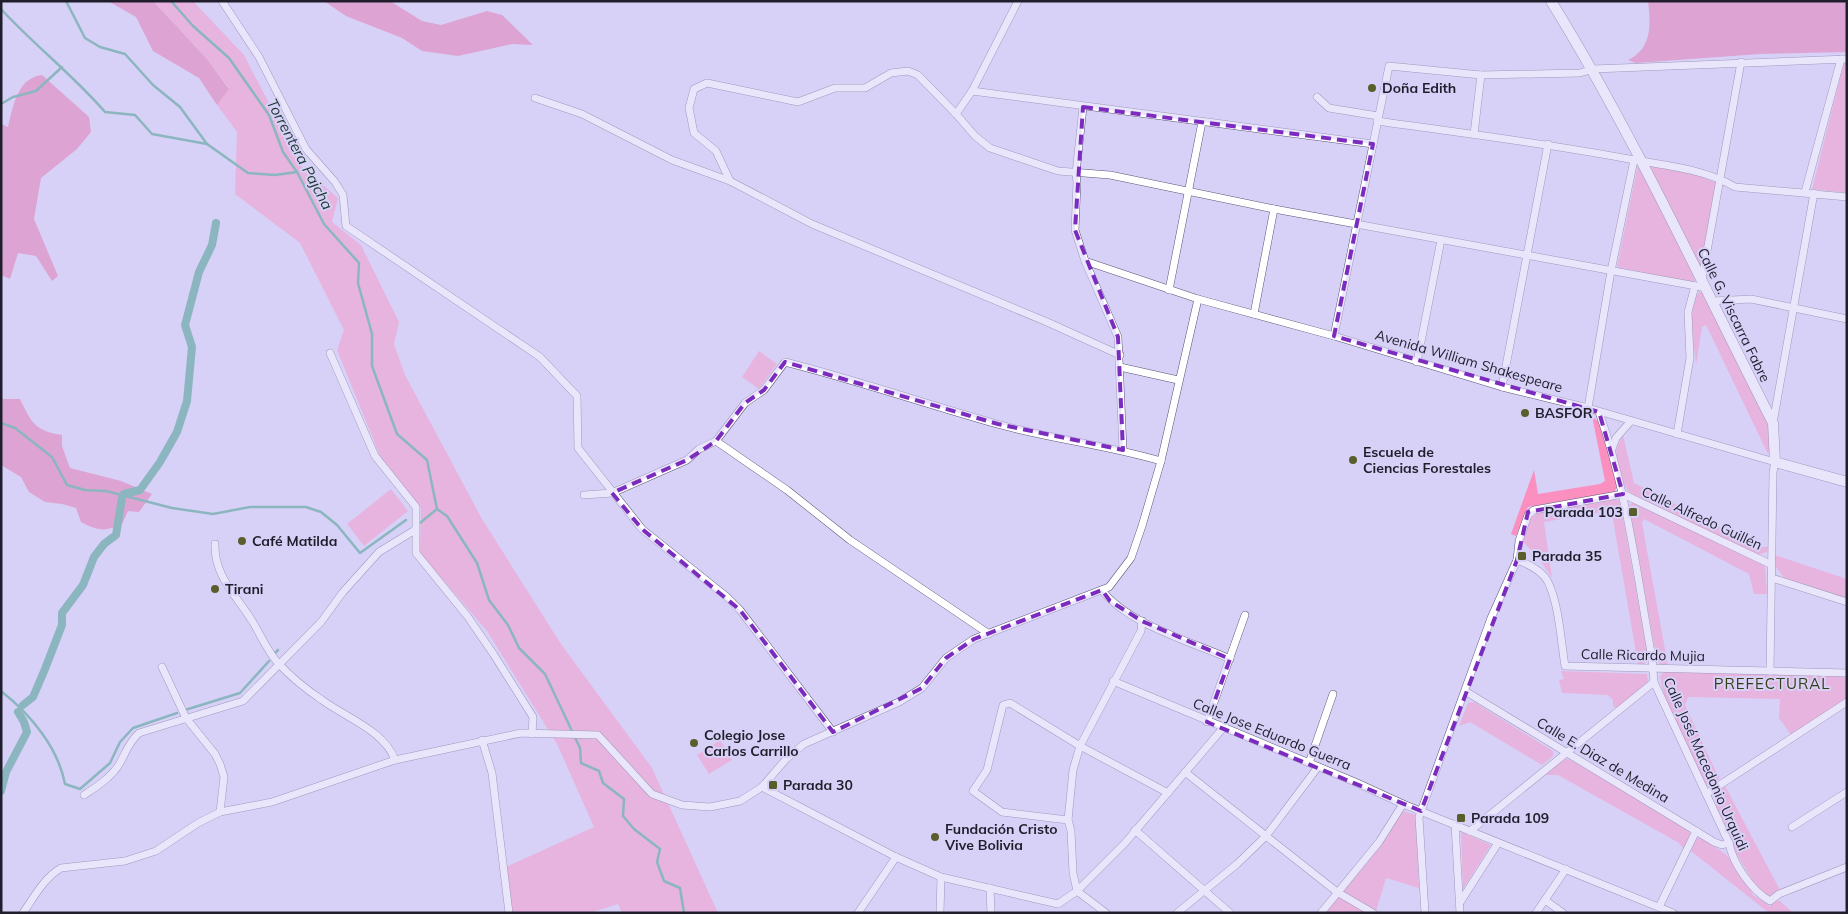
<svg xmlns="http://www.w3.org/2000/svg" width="1848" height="914" font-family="Mulish,sans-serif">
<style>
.green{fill:#fb90c0}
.forest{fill:#e56ba5}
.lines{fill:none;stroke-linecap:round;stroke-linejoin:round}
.stream{stroke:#32947a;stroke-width:2.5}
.canal{stroke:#32947a;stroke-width:8}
.street-casing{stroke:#5a5475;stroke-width:8}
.secondary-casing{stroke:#5a5475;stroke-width:11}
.street{stroke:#fff;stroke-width:7}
.secondary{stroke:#fff;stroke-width:10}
.marked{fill:none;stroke:#7b2cbf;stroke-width:4;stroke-dasharray:10 6;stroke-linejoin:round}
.poi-dot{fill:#5a5e2c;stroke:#d7d1f7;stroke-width:2}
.labels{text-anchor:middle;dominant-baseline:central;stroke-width:4;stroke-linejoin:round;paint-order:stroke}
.poi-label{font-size:14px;font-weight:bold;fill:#201e2c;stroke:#d7d1f7;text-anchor:start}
.street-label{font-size:14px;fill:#201e2c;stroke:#d7d1f7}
.water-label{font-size:15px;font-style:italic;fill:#1d3a31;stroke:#d7d1f7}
.neighbourhood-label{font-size:15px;letter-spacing:1px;fill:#393c13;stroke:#d7d1f7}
</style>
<rect width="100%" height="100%" fill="#d7d1f7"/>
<g class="green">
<path d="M153 1H193L244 55 302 167 338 198 332 222 361 245 399 322 394 344 405 375 482 519 561 644 652 768 718 913H622L618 904 590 913H512L506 867 594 827 557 744 487 631 420 553 421 508 380 456 337 350 344 330 300 243 235 194 237 132 217 105 229 88 207 59Z"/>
<path d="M1844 63H1847V193L1812 189Z"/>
<path d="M1638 164 1695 278 1694 284 1617 267Z"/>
<path d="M1648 165 1694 173 1716 183 1701 269Z"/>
<path d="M1699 292H1703L1766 417C1769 428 1775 444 1768 454L1706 325 1702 327 1696 365C1695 348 1686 305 1699 292Z"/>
<path d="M759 351 777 364 759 389 742 377Z"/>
<path d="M1592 416 1599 422 1618 486 1614 492 1528 507 1516 536 1511 534 1534 470 1538 494 1600 484 1605 481Z"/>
<path d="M1623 435 1634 483 1760 547H1768L1767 552 1758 555 1630 493C1622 485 1614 458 1617 446 1619 443 1621 439 1623 435Z"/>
<path d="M391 489 408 511 364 546 347 524Z"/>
<path d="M1614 499 1620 501 1646 645 1648 657 1644 664H1638L1612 514 1608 511 1544 522 1552 578 1538 557 1523 542 1528 520 1538 513Z"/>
<path d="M1632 503H1636L1765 566 1767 594H1754L1749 574 1644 519 1642 523 1668 666 1661 665 1657 661 1629 506Z"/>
<path d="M1775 555 1847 579V598L1784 578 1774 564Z"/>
<path d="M1561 671 1647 674 1648 682 1619 707H1613V700L1608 695 1562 693 1559 680 1564 679Z"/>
<path d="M1665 671 1847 676V699L1791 735 1779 718 1780 699 1688 697 1685 705 1717 774 1720 776 1717 783 1709 785 1704 784 1665 699 1660 676Z"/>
<path d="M1474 702 1553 751V756L1542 765 1470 722 1459 726 1468 703Z"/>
<path d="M720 740 732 760 709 774 697 755Z"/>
<path d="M1562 759H1569L1689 830 1690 836 1684 849 1679 843 1558 775H1545Z"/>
<path d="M1725 786 1780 890 1770 896 1759 891 1734 850 1716 805 1717 792Z"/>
<path d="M1403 811 1416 815 1419 888 1386 878 1376 911 1343 892 1379 848Z"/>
<path d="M1461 832 1491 845 1463 889Z"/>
<path d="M1697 838H1703L1729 857 1743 876 1753 895 1770 906 1779 900 1793 913H1769L1691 851Z"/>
<path d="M1338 896 1366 913H1326Z"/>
</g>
<g class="forest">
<path d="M108 1H153L207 59 229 89 217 105 199 78 153 51 136 17Z"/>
<path d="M324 1H390L422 21 441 25 487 11 502 15 533 45 512 44 458 56 422 51 402 38 346 16Z"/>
<path d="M1648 1H1847V52L1760 54 1636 63 1628 60C1652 49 1651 24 1648 1Z"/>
<path d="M42 75 89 117 91 132 77 149 41 178 34 219 58 276 52 281 36 256 18 253 10 279 1 275V124L8 127C13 107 17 78 42 75Z"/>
<path d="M1 399H20C31 422 35 431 62 435V446L70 468 121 481 152 494 139 512 128 511 122 524C105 532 98 531 81 522L76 508 62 504 45 502 29 492 21 477 1 465Z"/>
</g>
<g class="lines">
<g class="stream">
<path d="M66 1 85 38 100 47 125 54 153 85 180 107 207 144 248 173 275 175 297 172"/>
<path d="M171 1 193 26 229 58 269 115 283 152 297 172 324 224 359 263 358 283 372 334V366L397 434 427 460 437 509 447 516 477 563 489 600 508 625 519 648 545 674 580 748 581 763 599 771 603 783 624 799 623 816 634 829 660 849 657 862 664 881 680 888 684 913"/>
<path d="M1 9C34 45 73 75 105 112L135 115 152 134 207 144"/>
<path d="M1 104 13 97 36 91 62 67"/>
<path d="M1 423 15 428 52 457 67 485 85 490 106 491 172 508 213 514 250 507H306L321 512 337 525 360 553 406 520"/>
<path d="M420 523 437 509"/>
<path d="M274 654 278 650"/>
<path d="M1 691C30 714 58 747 65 784L80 789 110 763 120 742 133 728 177 713"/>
<path d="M185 710 240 693 269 661"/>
</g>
<g class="canal">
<path d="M124 494 140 490 160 462 177 432 187 401 192 347 185 325 199 272 212 245 216 223"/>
<path d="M23 705 33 697 45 669 62 625V613L83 585 94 557 104 544 116 535 122 498"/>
<path d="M1 791 6 772 27 732 24 722 18 712"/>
</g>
<g class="street-casing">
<g id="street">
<path d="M222 1 259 57 306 149 335 182 343 195 346 226 540 357 577 396 578 448 642 529 727 597 740 610 833 732"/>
<path d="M972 91 1373 144"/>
<path d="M1317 97 1329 108 1378 116"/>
<path d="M535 98 582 114 672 160 730 181 812 224 1047 322 1120 355"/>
<path d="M1083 107 1076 173 1077 183 1075 230 1085 261 1118 337 1123 450"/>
<path d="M956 114 972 91 1018 1"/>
<path d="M1377 121C1461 133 1545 143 1629 159 1664 165 1704 169 1735 187L1847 197"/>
<path d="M1474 134 1481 75"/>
<path d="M730 181 716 151 694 133 689 108 694 89 707 83 798 102 835 88H865L891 73 908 71 918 75 956 114 975 136 990 148 1058 171 1110 175 1274 209 1707 288"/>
<path d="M1805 192 1841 59"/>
<path d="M1085 261 1198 299 1334 336 1502 387 1588 408 1775 462 1773 472 1770 671"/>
<path d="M1702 279 1741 62"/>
<path d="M1169 290 1202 122"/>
<path d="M1713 301 1751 299 1847 319"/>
<path d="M1254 314 1274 209"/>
<path d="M1334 336 1389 66 1481 75 1580 73 1593 69 1847 59"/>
<path d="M330 353 375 456 416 507V553L468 617 494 655 533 717 532 734"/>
<path d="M1417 362 1441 240"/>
<path d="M1120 367 1178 380"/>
<path d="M1502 387 1548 144"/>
<path d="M1588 408 1611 271 1634 160"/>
<path d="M1599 412C1627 491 1637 575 1652 658L1654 682 1729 843C1733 864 1751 890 1770 901L1779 894 1847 867"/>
<path d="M1773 423 1814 193"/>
<path d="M1677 434 1690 358 1688 312 1695 286"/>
<path d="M716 441 787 490 850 540 989 634"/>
<path d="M1612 449 1616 438 1630 422"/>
<path d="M1623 494 1770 564"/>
<path d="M584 495 612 493 687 460 699 449 716 441 745 403 764 390 785 362C856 380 926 404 997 424 1051 439 1107 445 1161 461"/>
<path d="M215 544C214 577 238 597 254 624 262 638 268 652 278 663 291 677 307 690 322 700 345 717 385 731 395 760"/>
<path d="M1517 560C1528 564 1542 570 1548 582 1559 604 1561 642 1565 666L1847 673"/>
<path d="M1772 578 1847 602"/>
<path d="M1102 590C1127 624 1192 642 1230 659"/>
<path d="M162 667 186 718 215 754 220 764 224 777 220 812"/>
<path d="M1113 681 1355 782 1403 804 1673 913"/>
<path d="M1465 691 1714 842 1722 845 1729 843"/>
<path d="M1207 722 1245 615"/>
<path d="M482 740 492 773 509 913"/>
<path d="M1309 763 1333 694"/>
<path d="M1185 772 1337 892 1373 913"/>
<path d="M762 787 896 857 941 877 1058 904 1077 891 1125 843 1223 728"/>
<path d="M1706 794 1847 702"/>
<path d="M84 795C96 787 112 777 120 763 126 752 129 742 139 733L243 701 321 622 343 592 379 552 415 530"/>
<path d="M1068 820 1002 812 973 791 987 770 1003 705 1010 703 1080 746 1168 793"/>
<path d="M1455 824 1460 913"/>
<path d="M1792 827 1847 792"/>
<path d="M1135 830 1230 913"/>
<path d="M1470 831 1654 682"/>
<path d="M990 888 991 913"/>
<path d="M1545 900 1563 913"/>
<path d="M1459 904 1498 843"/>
<path d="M1659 907 1696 831"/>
<path d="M23 913C34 897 44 878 61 868L125 861 156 851 198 823 220 812 272 802 395 760 521 733 598 735 652 794 682 805 710 807 740 801 762 787 787 758 804 744 899 702 922 688 946 658 974 639 1109 587 1131 558 1142 526 1161 461 1198 299"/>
<path d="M858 913 896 857"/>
<path d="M940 913 941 877"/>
<path d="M1106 913 1077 891 1073 873 1071 831 1068 820 1073 770 1080 746 1141 631 1142 621"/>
<path d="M1177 913 1237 864 1266 836 1318 767"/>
<path d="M1321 913 1379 842 1403 804"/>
<path d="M1425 913 1419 817 1491 618 1517 560 1519 541 1528 515 1534 510 1623 494"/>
<path d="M1536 913 1566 869"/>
</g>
</g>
<g class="secondary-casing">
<path id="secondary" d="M1551 1C1635 137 1701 282 1773 423L1775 462 1847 482"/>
</g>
<use href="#street" class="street"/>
<use href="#secondary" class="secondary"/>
</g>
<path d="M0 0H1848V914H0ZM1083 107 1373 144 1334 336 1599 412 1623 494 1528 512 1517 560 1421 811 1207 722 1230 659 1142 621 1110 601 1102 590 974 639 946 658 922 688 833 732 740 610 642 529 612 493 687 460 716 441 745 403 764 390 785 362 998 424 1123 450 1118 337 1075 230Z" fill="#d7d1f7" fill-opacity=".55" fill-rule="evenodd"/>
<path class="marked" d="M1083 107 1373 144 1334 336 1599 412 1623 494 1528 512 1517 560 1421 811 1207 722 1230 659 1142 621 1110 601 1102 590 974 639 946 658 922 688 833 732 740 610 642 529 612 493 687 460 716 441 745 403 764 390 785 362 998 424 1123 450 1118 337 1075 230Z"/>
<g class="poi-dot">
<circle cx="1372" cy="88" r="5"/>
<circle cx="1525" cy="413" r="5"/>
<circle cx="1353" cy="460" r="5"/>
<rect x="1628" y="507" width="10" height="10" rx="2.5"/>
<circle cx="242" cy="541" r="5"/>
<rect x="1517" y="551" width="10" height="10" rx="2.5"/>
<circle cx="215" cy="589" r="5"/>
<circle cx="694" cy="743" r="5"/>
<rect x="768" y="780" width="10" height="10" rx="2.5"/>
<rect x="1456" y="813" width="10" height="10" rx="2.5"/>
<circle cx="935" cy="837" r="5"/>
</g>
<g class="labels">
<g class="poi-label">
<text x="1382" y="88">Doña Edith</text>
<text x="1535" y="413">BASFOR</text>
<text x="1363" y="452">Escuela de<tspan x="1363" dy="16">Ciencias Forestales</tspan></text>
<text x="1623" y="512" text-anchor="end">Parada 103</text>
<text x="252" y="541">Café Matilda</text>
<text x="1532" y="556">Parada 35</text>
<text x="225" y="589">Tirani</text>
<text x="704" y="735">Colegio Jose<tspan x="704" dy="16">Carlos Carrillo</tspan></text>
<text x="783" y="785">Parada 30</text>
<text x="1471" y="818">Parada 109</text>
<text x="945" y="829">Fundación Cristo<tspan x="945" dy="16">Vive Bolivia</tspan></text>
</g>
<g class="street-label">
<text transform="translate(1734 315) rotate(64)">Calle G. Viscarra Fabre</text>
<text transform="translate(1469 361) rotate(16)">Avenida William Shakespeare</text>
<text transform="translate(1702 518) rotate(25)">Calle Alfredo Guillén</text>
<text transform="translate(1643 655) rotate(1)">Calle Ricardo Mujia</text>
<text transform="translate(1272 734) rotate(22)">Calle Jose Eduardo Guerra</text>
<text transform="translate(1603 760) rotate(31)">Calle E. Diaz de Medina</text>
<text transform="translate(1706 764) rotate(66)">Calle José Macedonio Urquidi</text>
</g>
<g class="water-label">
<text transform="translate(300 154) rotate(62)">Torrentera Pajcha</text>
</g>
<g class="neighbourhood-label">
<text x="1772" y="683">PREFECTURAL</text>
</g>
</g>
<rect width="1848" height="914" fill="none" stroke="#201e2c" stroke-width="5"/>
</svg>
